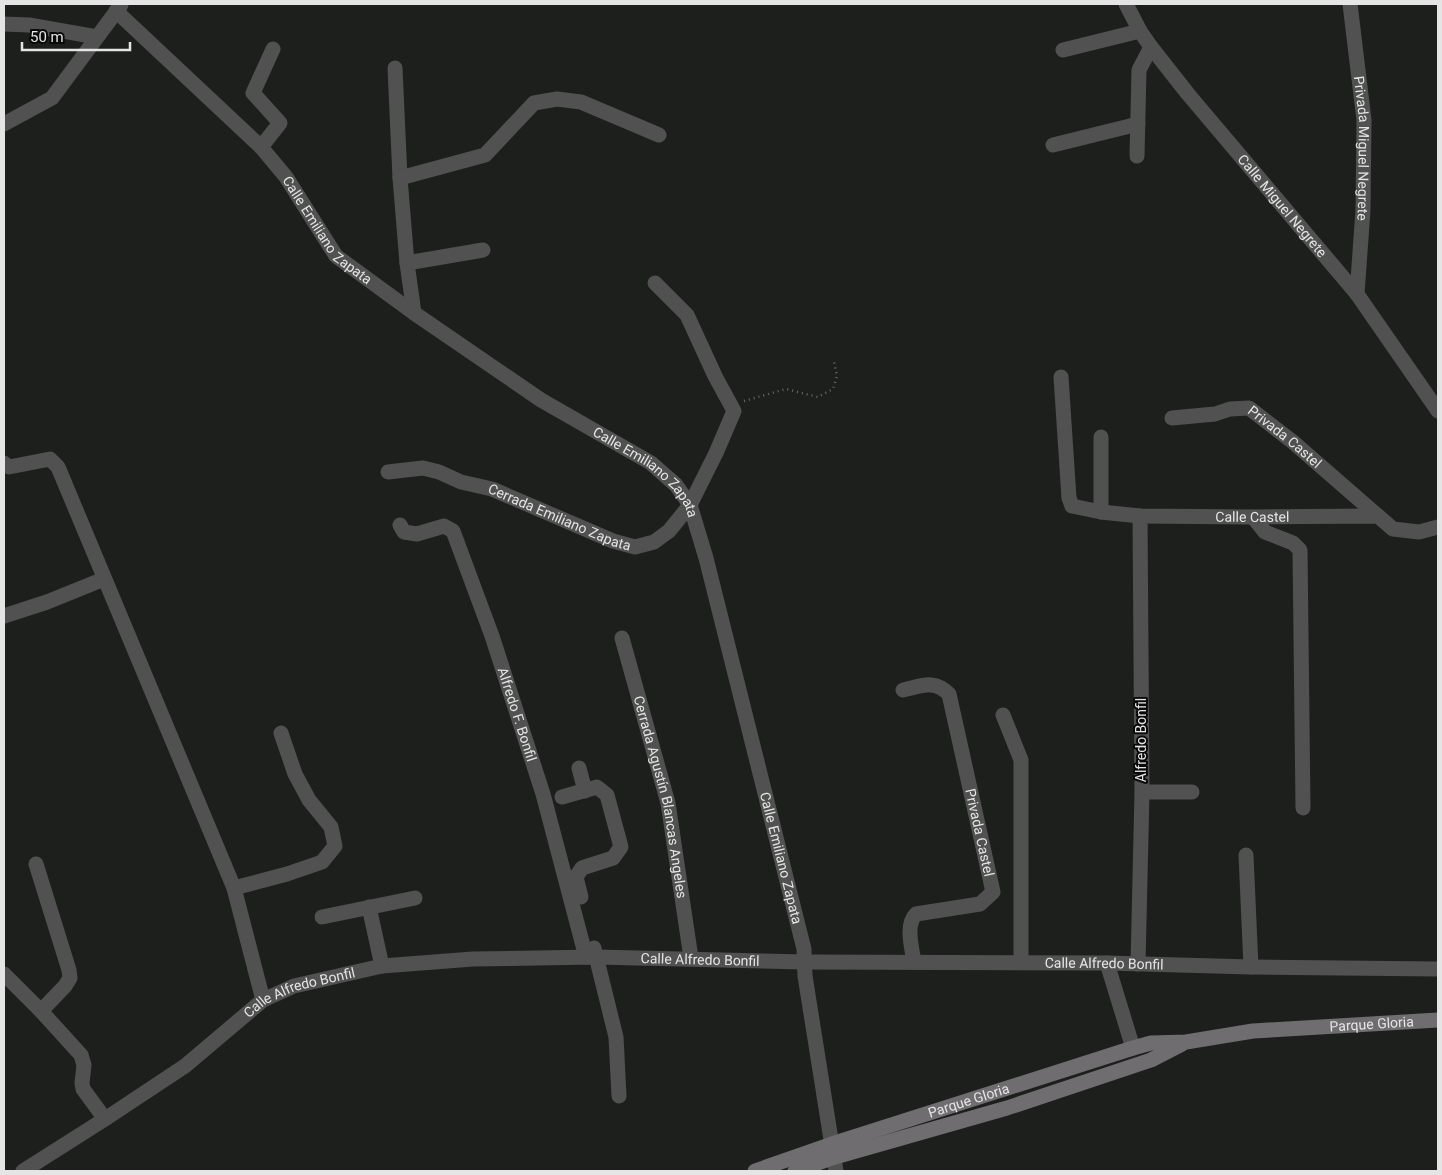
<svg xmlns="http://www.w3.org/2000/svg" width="1442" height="1175" font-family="Roboto,sans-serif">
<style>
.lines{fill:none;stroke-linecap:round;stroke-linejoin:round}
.path{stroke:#696b69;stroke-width:2.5;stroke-dasharray:1 4;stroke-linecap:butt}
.minor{stroke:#525152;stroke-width:15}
.secondary{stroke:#6f6d6f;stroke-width:15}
.labels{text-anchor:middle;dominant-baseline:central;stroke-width:4;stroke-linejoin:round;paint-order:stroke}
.street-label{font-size:14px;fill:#e4e5e4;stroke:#080908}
</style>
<rect width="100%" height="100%" fill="#1d1f1d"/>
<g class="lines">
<path class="path" d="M744 401 786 389 818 397 833 389 837 376 834 362"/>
<g class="minor">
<path id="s1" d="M1126 4 1140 31 1151 47 1188 94 1357 294 1438 411"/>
<path id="s2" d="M1350 4 1364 120 1363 210 1357 294"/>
<path id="s3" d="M116 11 261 147 286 177 336 256 414 313 541 400 651 463 676 485 690 505 706 558 804 949 805 976 836 1171"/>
<path d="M4 24 29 25 97 37"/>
<path d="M1063 50 1140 31"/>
<path d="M395 68 400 178 407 263 414 313"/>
<path d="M4 124 52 98 121 5"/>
<path d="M1053 145 1138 124"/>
<path d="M261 147 280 123 253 93 273 49"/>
<path d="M1137 156 1139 70 1151 47"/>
<path d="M400 178 485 155 534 103 557 99 581 102 659 135"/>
<path d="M407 263 483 250"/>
<path id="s4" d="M1061 377 1069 498 1072 506 1101 512 1140 516 1253 517 1378 516 1393 529 1419 532 1438 527"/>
<path id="s5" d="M1172 418 1215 414 1230 409 1249 408 1293 442 1378 516"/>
<path d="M1101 437V512"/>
<path d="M4 463 9 467 50 459 58 467 234 888 263 1000"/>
<path id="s6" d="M388 472 423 468 439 472 461 482 492 489 613 541 635 547 654 542 669 531 690 505 716 453 734 411 715 376 687 315 655 283"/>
<path d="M1253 517 1265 532 1293 543 1300 550 1303 808"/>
<path id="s7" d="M400 525 404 532 417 534 444 526 453 531 492 636 543 794 586 957"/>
<path d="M4 616 47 602 104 579"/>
<path id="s8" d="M622 638 668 803 691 958"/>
<path id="s9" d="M903 690C922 686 934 679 949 694L993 892 980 904 916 914C905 925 912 948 914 962"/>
<path d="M1003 715 1021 760V962"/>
<path d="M579 768 585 791"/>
<path d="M1142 792H1192"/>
<path d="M562 797 597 787 607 795 621 847 613 858 582 868 576 877 581 897"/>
<path d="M1246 855 1251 967"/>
<path d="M36 864 69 970 70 978 65 986 41 1011"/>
<path d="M234 888 287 874 322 862 335 846 331 827 309 800 295 774 281 733"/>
<path d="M369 907 382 966"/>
<path d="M322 917 415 898"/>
<path d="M594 948 616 1037 619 1096"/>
<path d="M1107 963 1133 1048"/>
<path d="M1138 964 1142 792 1140 516"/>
<path d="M4 974 41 1011 81 1055 84 1065 82 1083 83 1089 105 1119"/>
<path id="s10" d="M23 1171 105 1119 185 1066 263 1000 294 986 382 966 473 959 596 957 804 962 1107 963 1251 967 1438 969"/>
</g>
<g class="secondary">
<path id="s11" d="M755 1171 832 1144 1133 1048 1151 1043 1186 1042 1253 1031 1438 1020"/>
<path d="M795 1171 835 1157 1007 1108 1151 1060 1182 1044"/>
</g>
</g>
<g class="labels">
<g class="street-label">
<text stroke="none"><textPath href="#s2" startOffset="145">Privada Miguel Negrete</textPath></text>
<text stroke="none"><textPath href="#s1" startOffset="256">Calle Miguel Negrete</textPath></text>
<text stroke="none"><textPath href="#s3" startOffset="306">Calle Emiliano Zapata</textPath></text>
<text stroke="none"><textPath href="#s5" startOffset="124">Privada Castel</textPath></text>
<text stroke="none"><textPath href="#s3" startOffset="711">Calle Emiliano Zapata</textPath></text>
<text stroke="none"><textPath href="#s6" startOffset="181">Cerrada Emiliano Zapata</textPath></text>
<text stroke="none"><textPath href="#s4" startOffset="311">Calle Castel</textPath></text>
<text stroke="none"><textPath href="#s7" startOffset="254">Alfredo F. Bonfil</textPath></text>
<text transform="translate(1141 740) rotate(-90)">Alfredo Bonfil</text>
<text stroke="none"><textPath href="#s8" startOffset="164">Cerrada Agustín Blancas Angeles</textPath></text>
<text stroke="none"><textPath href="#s9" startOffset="191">Privada Castel</textPath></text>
<text stroke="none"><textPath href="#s3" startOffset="1131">Calle Emiliano Zapata</textPath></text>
<text stroke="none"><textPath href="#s10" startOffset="738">Calle Alfredo Bonfil</textPath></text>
<text stroke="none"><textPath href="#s10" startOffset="1142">Calle Alfredo Bonfil</textPath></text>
<text stroke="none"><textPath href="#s10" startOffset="332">Calle Alfredo Bonfil</textPath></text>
<text stroke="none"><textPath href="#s11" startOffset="638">Parque Gloria</textPath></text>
<text stroke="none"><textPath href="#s11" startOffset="225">Parque Gloria</textPath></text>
</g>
</g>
<rect width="1442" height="1175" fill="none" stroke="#e4e5e4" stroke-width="10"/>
<path d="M22 42v8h108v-8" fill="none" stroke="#e4e5e4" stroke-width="2.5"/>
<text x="30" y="42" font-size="15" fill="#e4e5e4" stroke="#080908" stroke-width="4" paint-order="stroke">50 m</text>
</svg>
